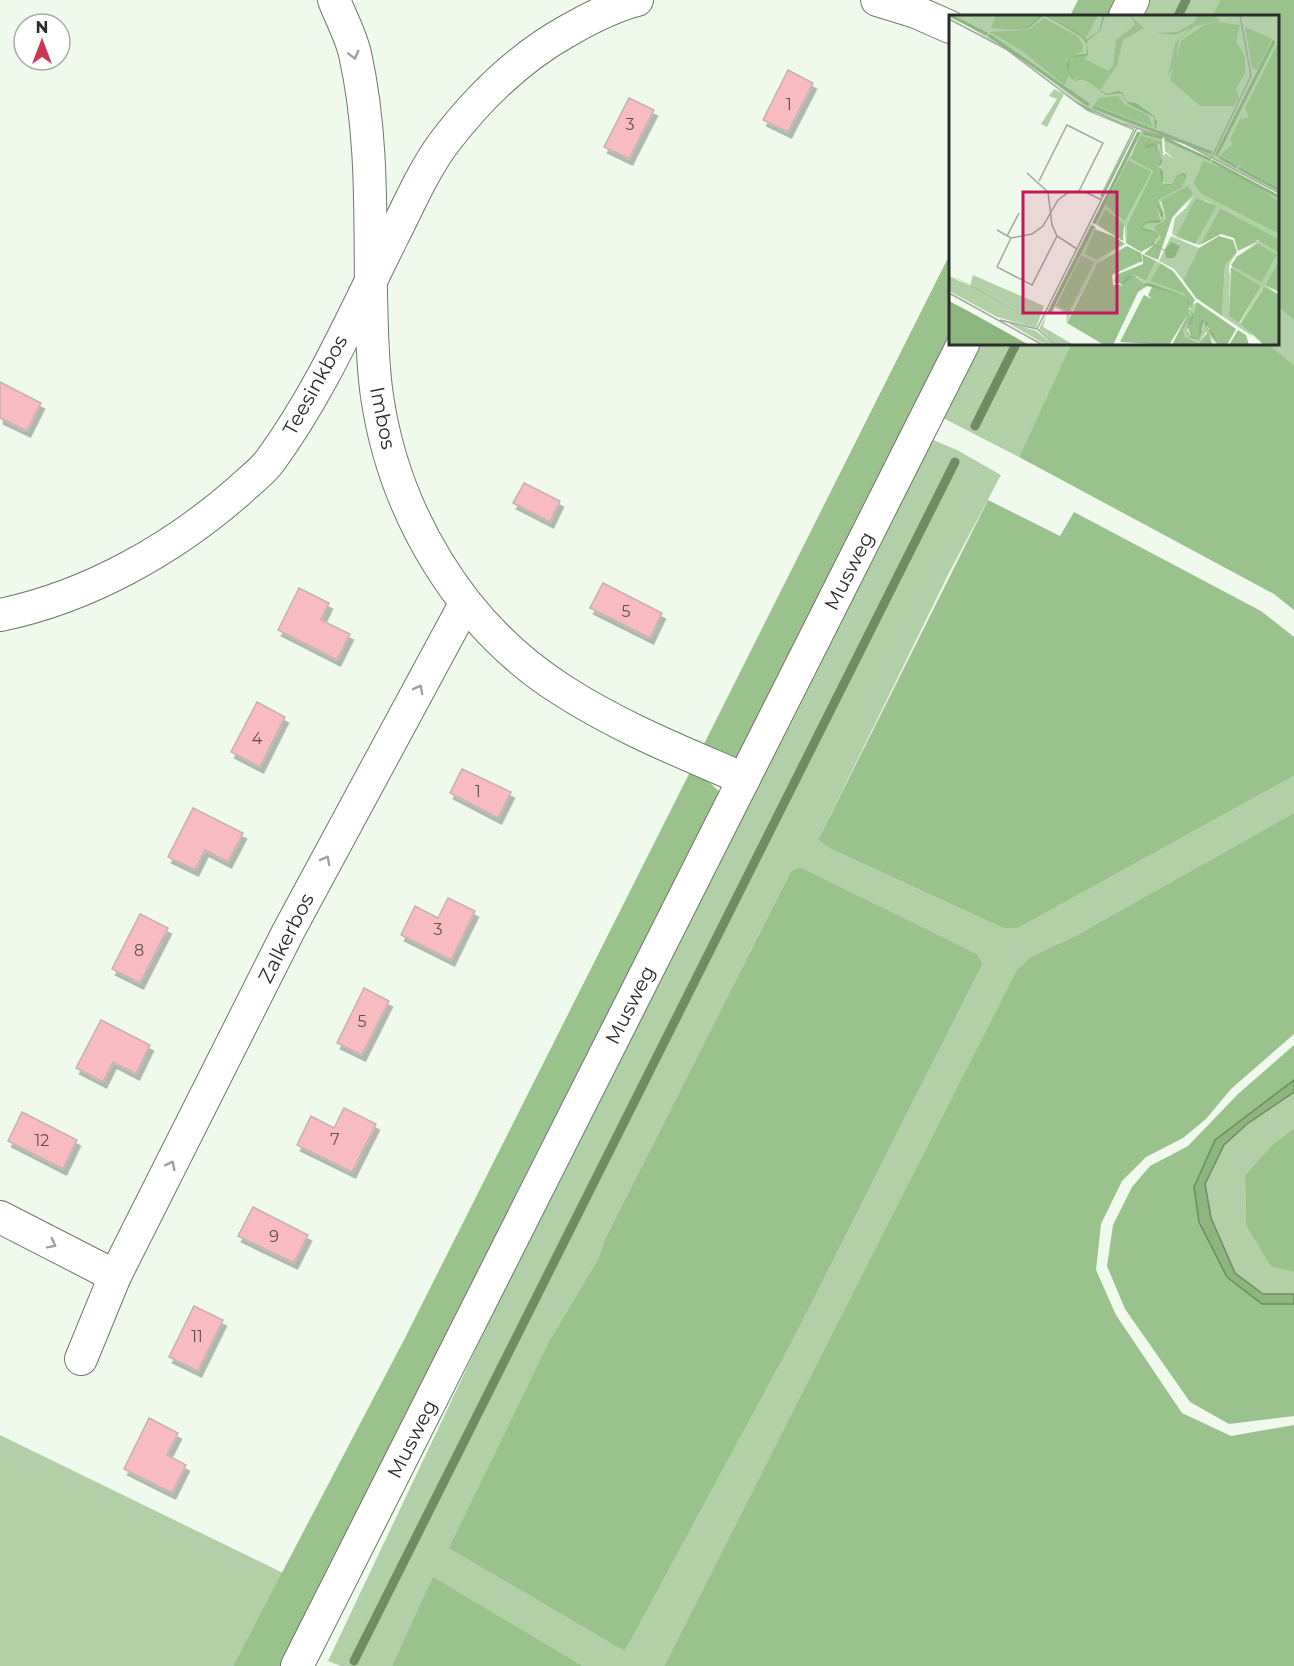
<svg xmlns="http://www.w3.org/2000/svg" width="1294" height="1666" font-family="Montserrat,sans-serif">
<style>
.green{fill:#b1d0a7;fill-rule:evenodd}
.forest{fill:#99c28c}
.water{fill:#8cb57f;stroke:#6f8c65;stroke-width:1.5}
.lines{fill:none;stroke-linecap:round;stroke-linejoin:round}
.stream{stroke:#6f8c65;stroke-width:9}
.building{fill:#f8bbc0;stroke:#c4b1b2;stroke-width:1.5;filter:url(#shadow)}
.minor-casing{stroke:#6f786c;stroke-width:34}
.minor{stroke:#fff;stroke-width:32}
.oneway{stroke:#9fa19f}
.labels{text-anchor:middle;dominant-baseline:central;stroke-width:4.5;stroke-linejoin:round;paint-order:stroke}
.number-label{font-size:16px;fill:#5e514f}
.street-label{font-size:20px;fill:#2a2e29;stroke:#fff}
.inset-river{fill:none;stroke:#8cb57f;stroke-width:3}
.inset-road{fill:none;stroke:#a1a89e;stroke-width:1.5}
.view{fill:#c2185b;fill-opacity:0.15;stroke:#c2185b;stroke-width:3}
.inset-edge{fill:none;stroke:#2a2e29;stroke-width:3}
</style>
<defs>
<filter id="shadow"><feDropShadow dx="3.5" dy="6" stdDeviation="0" flood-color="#0004"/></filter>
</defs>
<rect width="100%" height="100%" fill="#f0faec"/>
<g class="green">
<path d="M1150 0H1220L1212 16H1142Z"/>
<path d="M1278 307 1294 320V365L1268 344H1278Z"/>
<path d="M980 344H1071L1019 457 943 418Z"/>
<path d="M933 440 957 450 1001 475 949 573 818 840 831 849 1003 928H1018L1294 776V813L1075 936 1032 956 760 1477 664 1666H583L434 1578 392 1666H341L328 1661 521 1254ZM801 869 977 954 983 963 794 1338 625 1651 551 1338 598 1259 604 1241 791 871Z"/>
<path d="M1294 1092V1128L1272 1145 1245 1175 1246 1226 1271 1267 1294 1272V1294H1263L1235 1273 1211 1218 1205 1184 1224 1145 1247 1124Z"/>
<path d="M0 1435 283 1573 233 1666H0Z"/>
</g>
<g class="forest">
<path d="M1078 0H1125L1117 16H1070Z"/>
<path d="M1220 0H1294V320L1278 307V16H1212Z"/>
<path d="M950 254V344L742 760 704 744Z"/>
<path d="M1071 344H1268L1294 365V610L1274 594 1019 457Z"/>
<path d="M988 500 1060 536 1074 512 1261 611 1294 637V776L1018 928H1003L831 849 818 840Z"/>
<path d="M690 772 710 783 724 796 286 1666H233L405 1338Z"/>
<path d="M1294 813V1034L1231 1089 1206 1119 1183 1138 1146 1157 1122 1181 1101 1224 1096 1270 1116 1315 1182 1413 1231 1436 1294 1425V1666H664L1017 970 1032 956 1075 936Z"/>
<path d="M801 868 977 954 983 963 794 1338 625 1651 449 1548 551 1338 598 1259 604 1241 791 871Z"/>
<path d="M1294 1045V1080L1215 1140 1194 1187 1227 1277 1262 1304H1294V1416L1229 1424 1190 1402 1125 1309 1107 1266 1113 1225 1132 1187 1150 1166 1188 1146 1238 1094Z"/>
<path d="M1294 1128V1272L1271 1267 1246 1226 1245 1175 1272 1145Z"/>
<path d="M433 1577 583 1666H392Z"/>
</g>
<path class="water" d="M1294 1080V1092L1247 1124 1224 1145 1205 1184 1211 1218 1235 1273 1263 1294H1294V1304H1262L1227 1277 1199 1222 1194 1187 1215 1140Z"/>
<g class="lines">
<g class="stream">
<path d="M1178 16 1186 0"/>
<path d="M975 426 1016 344"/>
<path d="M354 1661 955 462"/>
</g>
</g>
<g class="building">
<path d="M788 70 813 83 788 132 763 120Z"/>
<path d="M629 98 654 110 629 159 604 147Z"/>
<path d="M0 382 41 403 27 431 0 418Z"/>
<path d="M524 483 560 501 550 522 513 503Z"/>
<path d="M603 583 662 613 650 638 590 608Z"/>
<path d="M299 588 329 603 321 620 350 634 337 660 278 630Z"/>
<path d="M257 702 285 717 260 767 231 752Z"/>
<path d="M462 769 511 792 498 818 450 793Z"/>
<path d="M193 808 243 833 228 862 205 850 195 870 168 857Z"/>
<path d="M448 898 475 911 451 960 401 935 415 906 438 918Z"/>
<path d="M140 914 168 928 140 983 112 969Z"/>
<path d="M364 988 389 1001 362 1055 337 1043Z"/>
<path d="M101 1020 150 1045 136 1074 113 1062 103 1082 76 1068Z"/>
<path d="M344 1108 376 1124 352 1172 297 1145 311 1116 334 1128Z"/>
<path d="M22 1112 77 1140 63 1169 8 1141Z"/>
<path d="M253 1207 308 1235 294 1263 238 1236Z"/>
<path d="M194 1306 223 1320 198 1371 169 1357Z"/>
<path d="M149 1418 178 1433 167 1455 186 1465 172 1493 124 1469Z"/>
</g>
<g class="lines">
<g class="minor-casing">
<g id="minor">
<path d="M334 0C341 18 351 36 355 54 373 134 370 214 371 295 372 328 372 363 377 396 394 513 461 626 562 690 619 727 682 752 744 779"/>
<path d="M877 0 916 12 950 27"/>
<path d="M1125 16 1133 0"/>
<path d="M0 615C88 597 173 549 240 490 249 481 262 472 270 461 320 393 354 314 392 238 408 207 422 173 443 144 477 99 520 57 569 30 590 18 613 6 637 0"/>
<path d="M0 1217 115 1276 288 932 465 604"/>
<path d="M81 1359 115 1276"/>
<path d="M297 1666 963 344"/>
</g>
</g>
<use href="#minor" class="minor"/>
</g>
<defs><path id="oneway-chevron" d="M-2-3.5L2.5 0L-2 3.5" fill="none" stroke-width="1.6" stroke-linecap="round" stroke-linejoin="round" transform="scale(1.5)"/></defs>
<g class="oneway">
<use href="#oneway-chevron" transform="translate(354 55) rotate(76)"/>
<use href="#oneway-chevron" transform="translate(419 689) rotate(-62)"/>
<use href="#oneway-chevron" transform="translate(326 860) rotate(-62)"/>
<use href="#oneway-chevron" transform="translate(171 1165) rotate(-63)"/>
<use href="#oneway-chevron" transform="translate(52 1244) rotate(27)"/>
</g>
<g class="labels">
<g class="number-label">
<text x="789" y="104">1</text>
<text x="630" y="124">3</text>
<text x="626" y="611">5</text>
<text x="257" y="738">4</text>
<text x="478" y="791">1</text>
<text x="438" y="929">3</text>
<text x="139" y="950">8</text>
<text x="362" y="1021">5</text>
<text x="335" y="1139">7</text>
<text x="42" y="1140">12</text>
<text x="274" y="1236">9</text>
<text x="197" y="1336">11</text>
</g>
<g class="street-label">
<text transform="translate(315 385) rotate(-61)">Teesinkbos</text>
<text transform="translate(383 418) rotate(79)">Imbos</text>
<text transform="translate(849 571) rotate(-63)">Musweg</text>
<text transform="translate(286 938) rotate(-63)">Zalkerbos</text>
<text transform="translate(630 1005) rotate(-63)">Musweg</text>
<text transform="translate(412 1439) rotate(-63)">Musweg</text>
</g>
</g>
<g transform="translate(949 15)">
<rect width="330" height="330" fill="#f0faec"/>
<path d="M0 0H330V177L227 124 178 109 132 89 74 44ZM105 74 115 79 98 112 92 109 108 84 100 81ZM192 115 215 121 213 126 191 120 181 141 204 156 178 210 176 228V212L156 194 148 210 143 208ZM179 145 191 179 176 207 156 190ZM215 121 330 180V186L288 158 266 150 251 152 244 168 252 179 330 219V224L271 193 251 230 229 223 223 219 226 203 237 193 244 182 233 192 244 179 235 175 211 187 217 204 206 212 212 223 206 230 208 223 194 214 195 209 212 205 214 197 208 185 233 173 236 165 233 158 223 169 213 167 209 131 202 129 209 128 215 142 216 138 225 144 216 136ZM247 182 262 188 229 220ZM142 209 147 212 135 239 148 245 177 230 148 248 117 308 118 299 106 292 102 300 98 298ZM132 240 146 247 120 297 107 289ZM222 221 250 233 234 265 225 254 210 246ZM306 226H311L330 236V245L316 270 330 280 313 274 292 309 301 315 303 321 273 301 276 250 288 237 281 248 280 252V259L287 242 309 227 289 236ZM281 254 312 271 291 308 280 301ZM207 246 211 248 202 265 235 277 243 290 248 287 237 315 240 322 253 316 255 306 268 330 257 317 250 328 236 322 234 316 242 296 234 280 195 269 188 262 197 266ZM24 260 95 291 87 313 48 302 0 276V261L21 271ZM97 300 94 312 125 330H108L90 314ZM54 305 87 316 106 330H97Z" fill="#b1d0a7" fill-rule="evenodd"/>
<path d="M47 0H91L79 12 42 13ZM97 0H149L136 25ZM181 0 195 13 174 25 168 50 152 74 133 63H123L118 50 126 41 139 40 136 44 159 56 164 51 167 25 186 10ZM249 0H265L271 6 246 11 230 25 226 49 219 61 226 28 241 14 225 20 206 18 228 17 244 8ZM95 3 129 22 134 30 133 36 117 45 120 61 115 70 72 35 41 17 81 14ZM267 7 291 10 287 26 296 42V58L287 74 290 83 285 91H251L221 65 232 26 255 10ZM296 12 323 24 308 55 303 53ZM328 30H330V173L271 140 284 129 281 125 291 104 300 103 296 93ZM115 79 149 99 186 114 154 182 151 181 184 115 138 96ZM169 81 175 89 199 100 204 112 145 90 150 83ZM191 120 213 126 214 143 210 129H203L208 130 212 142 209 153 214 169 223 170 232 158 236 163 233 172 208 185 211 204 193 211 196 216 207 218V224L192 237 177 228 178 210 204 156 181 143ZM179 145 202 157 176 207 156 190ZM254 146 288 158 330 186V219L252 179 244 168ZM239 171 244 179 223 203 209 245 195 239 212 223 205 212 217 204 212 185ZM247 182 267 191 246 229 228 220ZM271 193 330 224 329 237 309 225 289 236 285 223 272 219 251 230ZM156 194 175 209 174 226 148 210ZM146 214 166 222 176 229 148 245 135 239ZM270 221 284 225 288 237 276 250 273 301 247 283 234 265 250 233ZM309 229 328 240 312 267 282 250 288 242ZM178 231 192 238V246L163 260V270L170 272 174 270 165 266 169 259 194 249 193 239 207 246 197 266 185 260 177 263 184 261 195 270 202 269 236 281 242 304 234 315 236 322 250 328 259 317 264 330H223L239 299 220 330 171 327 195 280 203 284 199 280 203 272 198 271 189 277 164 330H155L118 308 148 248ZM132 240 146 247 120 297 107 290ZM330 245V277L316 270ZM211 248 224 256 246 285 242 293 235 278 201 266ZM282 253 312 271 290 308 280 301ZM315 272 330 280V330H315L292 309ZM248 287 287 314 278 330H269L255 305 250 310 253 317 249 324 242 323 239 312ZM289 315 297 320 300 330H280Z" fill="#99c28c"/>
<path d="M91 0H97L131 19 137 25 150 16 153 4 154 1 156 0 151 16 138 26 139 40 122 43 119 54 125 65 133 63 143 68 157 79 169 76 173 77 178 87 187 88 205 101 208 107 206 115 205 102 179 89 172 78 157 80 142 68 133 64 126 66 122 63 117 52 118 47 121 43 126 40 138 39V29L131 20 95 0 80 13 66 14H42L79 12ZM98 113 19 269 86 307 0 259 19 269ZM205 121 196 130 206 128 209 131 207 135 212 142 213 145V148L210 152 214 156V168L223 169 228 161 232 158H235L237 160V163L233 173 208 185 214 197V201L212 205 210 208H196L194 213 207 217 209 220 208 223 205 229 216 235 222 227 231 231 225 243H217L216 236 204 230 192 237 207 224V218L196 216 193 214V211L196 207 212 204 207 185 233 172 236 163 232 158 223 170H216L213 167 209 152 212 142 206 135 208 130 198 133 195 130ZM192 238 193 246 192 247 163 260 164 270H172L177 262 185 260 195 269 200 268 236 281 240 288V294L244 299V304L238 315 241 321 250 324V310L253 305H255L259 308 258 313 265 319 269 330 257 312 255 306 250 325 240 322 237 315 243 299 240 296 236 281 195 270 184 261 170 272 163 270V260L191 247ZM0 286 19 296 80 330H0Z" fill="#8cb57f"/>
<path class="inset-river" d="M0 0 38 19M40 20 140 90M144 92 263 138M194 118 213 123M216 124 262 145M267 141 325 26M270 142 288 152M263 146 330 182M290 153 330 175M145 208 190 117M100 298 144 211"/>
<path class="inset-road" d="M0 4 57 34 130 89 172 108 235 128 330 178M263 142 302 61 291 0M78 158 99 177 103 210 108 221 128 234M90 166 118 110 154 128 130 176M48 215 62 223 83 219 94 211 109 185 120 177H136L153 185M58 221 70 198M62 223 48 252 83 270 108 221M0 278 94 330M51 305 88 314 107 330M88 314 188 113"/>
<path class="view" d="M74 177H168V298H74Z"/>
<rect width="330" height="330" class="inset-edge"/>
</g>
<g transform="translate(42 42)"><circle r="28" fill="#ffffff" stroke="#aaaba9" stroke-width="1.5"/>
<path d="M0-4.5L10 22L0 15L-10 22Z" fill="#c83854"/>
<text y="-9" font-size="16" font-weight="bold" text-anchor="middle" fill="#2a2e29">N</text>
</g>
</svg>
